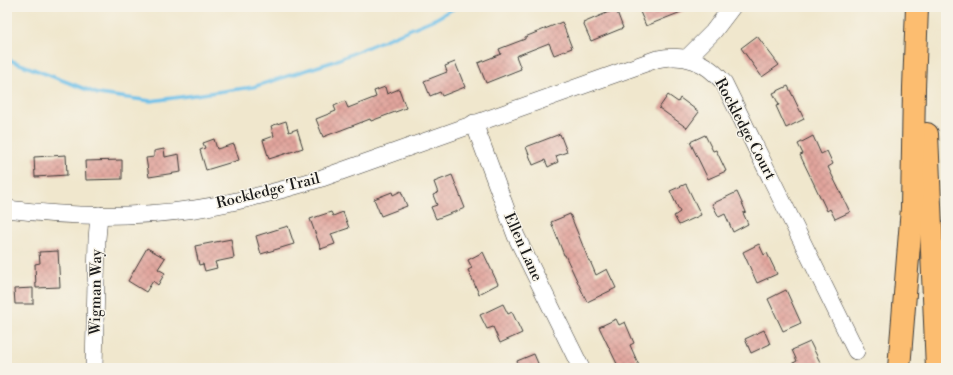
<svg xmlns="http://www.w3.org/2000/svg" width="953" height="375" font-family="'Libre Bodoni',serif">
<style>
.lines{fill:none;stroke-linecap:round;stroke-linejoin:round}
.stream{stroke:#6ec1ea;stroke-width:3.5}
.building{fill:url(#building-cross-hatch)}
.minor-casing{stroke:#3c3a37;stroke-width:18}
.highway-casing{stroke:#3c3a37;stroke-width:24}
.minor{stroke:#fff;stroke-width:17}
.highway{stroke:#fcbd6f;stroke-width:22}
.labels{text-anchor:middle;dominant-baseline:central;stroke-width:3;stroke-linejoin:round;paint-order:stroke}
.street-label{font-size:15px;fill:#1c1c1c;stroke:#f7f3e8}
</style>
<defs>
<pattern id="building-cross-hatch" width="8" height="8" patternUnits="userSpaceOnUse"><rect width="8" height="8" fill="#e1a49c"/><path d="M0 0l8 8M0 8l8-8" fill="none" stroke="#c08d86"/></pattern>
</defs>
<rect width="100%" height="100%" fill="#f7f3e8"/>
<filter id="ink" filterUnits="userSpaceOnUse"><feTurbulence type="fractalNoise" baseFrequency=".025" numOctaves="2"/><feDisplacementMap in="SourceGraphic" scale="8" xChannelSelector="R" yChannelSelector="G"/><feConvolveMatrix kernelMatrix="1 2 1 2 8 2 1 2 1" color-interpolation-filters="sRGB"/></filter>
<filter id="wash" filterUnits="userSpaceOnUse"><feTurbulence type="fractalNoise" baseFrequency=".012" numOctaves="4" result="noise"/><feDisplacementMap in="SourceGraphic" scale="16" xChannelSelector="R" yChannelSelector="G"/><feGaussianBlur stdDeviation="0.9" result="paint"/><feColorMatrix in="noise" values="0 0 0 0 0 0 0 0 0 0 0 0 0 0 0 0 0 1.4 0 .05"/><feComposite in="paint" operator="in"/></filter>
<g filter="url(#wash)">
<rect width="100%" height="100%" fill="#f0e7cd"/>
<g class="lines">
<path class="stream" d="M7 59 98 94 151 101 253 87 332 62 437 18 456 7"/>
</g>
<g id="blocks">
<g class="building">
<path d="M638 7H691V8L646 26Z"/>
<path d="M616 9 623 28 591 41 583 23Z"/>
<path d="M562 22 572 48 554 55 549 43 516 56 521 69 486 83 478 63 501 54 499 49 525 39V37Z"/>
<path d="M757 36 779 65 762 77 741 48Z"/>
<path d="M455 62 465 87 442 96 440 92 430 96 424 81 447 72 445 66Z"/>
<path d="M788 86 804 119 786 128 776 106 779 105 773 93Z"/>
<path d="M385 87 387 94 399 89 406 108 371 121 370 119 323 137 316 119 336 111 334 106 345 101 348 108 376 97 374 91Z"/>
<path d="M668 95 678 102 680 98 699 112 687 128 659 108Z"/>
<path d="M286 121 289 132 297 129 303 148 269 159 263 140 274 136 271 126Z"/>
<path d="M560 134 567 152 556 156 558 162 548 167 545 160 533 165 526 147Z"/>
<path d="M705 135 713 151 716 150 726 171 708 179 690 142Z"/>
<path d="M813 136 821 154 827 151 833 164 828 167 850 212 835 219 830 209 827 211 800 155 803 154 798 144Z"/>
<path d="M214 139 217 149 234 144 239 160 206 170 200 150 205 148 203 143Z"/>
<path d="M164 149 165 157 179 154 181 172 149 177 146 158 154 157V151Z"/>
<path d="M66 155 67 175 35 177 34 157Z"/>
<path d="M122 160V179L86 180 85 161Z"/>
<path d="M452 175 465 208 436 219 431 207 437 205 433 195 438 193 434 182Z"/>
<path d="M686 184 701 215 679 225 674 216 680 212 670 191Z"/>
<path d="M401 191 407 206 381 216 374 199 392 192 393 195Z"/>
<path d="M737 192 746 212 743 213 748 224 733 232 725 214 719 217 712 204Z"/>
<path d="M331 212 333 216 343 212 349 228 331 234 335 244 321 249 310 219Z"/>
<path d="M570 214 589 261H590L596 275 607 269 616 288 587 302 565 255H564L551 222Z"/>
<path d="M288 226 294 244 261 254 256 236Z"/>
<path d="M231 239 234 258 215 262 217 268 205 271 203 264 199 265 195 246Z"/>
<path d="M759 244 764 255 767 253 777 274 757 283 743 252Z"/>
<path d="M147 248 165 258 158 269 165 273 158 285 153 281 146 292 128 281Z"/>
<path d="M58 251 60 287 36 288 35 264 40 263 39 252Z"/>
<path d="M483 252 498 284 479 294 468 270 472 268 468 260Z"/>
<path d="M33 288V304H15L14 289Z"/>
<path d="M786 290 801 323 783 331 768 299Z"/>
<path d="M503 304 508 314 512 312 522 333 500 343 493 327 487 329 480 315Z"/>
<path d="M616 319 619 325 625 322 634 343 630 345 640 368H619L599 327Z"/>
<path d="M764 330 770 344 751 353 745 339Z"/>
<path d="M810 342 823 368H783L797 361 792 350Z"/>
<path d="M534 354 540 368H520L517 361Z"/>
</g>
</g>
</g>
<g filter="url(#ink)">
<use href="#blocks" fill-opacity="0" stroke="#3c3a37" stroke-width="1"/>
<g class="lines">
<g class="minor-casing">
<g id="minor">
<path d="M687 58 713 32 732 7"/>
<path d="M474 123 516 236 581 368"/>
<path d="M7 209C69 217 133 218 195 209 238 202 280 191 322 178L657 59C685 53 706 61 724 83L856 351"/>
<path d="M94 368 97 239 99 215"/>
</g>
</g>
<g class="highway-casing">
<g id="highway">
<path d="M927 134 937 368"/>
<path d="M899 368 912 208 914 88 917 7"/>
</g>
</g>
<use href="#minor" class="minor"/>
<use href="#highway" class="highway"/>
</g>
</g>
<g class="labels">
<g class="street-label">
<text transform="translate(745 129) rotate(62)">Rockledge Court</text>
<text transform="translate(268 191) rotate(-14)">Rockledge Trail</text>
<text transform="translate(523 247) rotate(66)">Ellen Lane</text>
<text transform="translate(96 292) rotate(-89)">Wigman Way</text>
</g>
</g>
<rect width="953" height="375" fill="none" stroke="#f7f3e8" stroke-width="24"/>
</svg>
